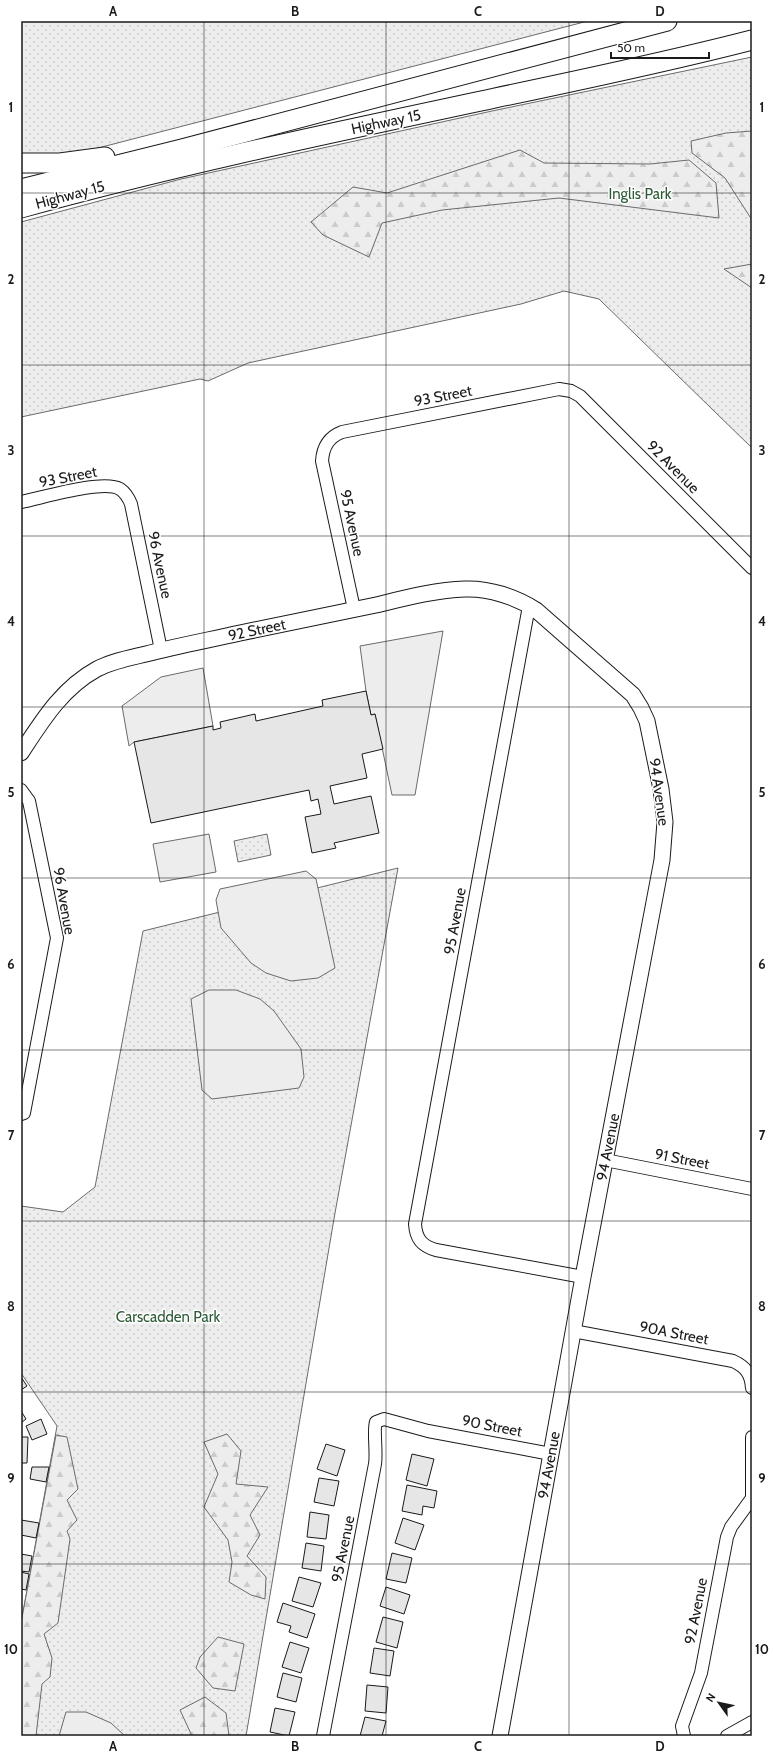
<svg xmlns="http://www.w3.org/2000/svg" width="773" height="1757" font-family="Cabin,sans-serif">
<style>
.green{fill:url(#green-dots);stroke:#6a6a6a}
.forest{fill:url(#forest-firs);stroke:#6a6a6a}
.pitch{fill:#ededed;stroke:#6a6a6a}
.building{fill:#e6e6e6;stroke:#1a1a1a}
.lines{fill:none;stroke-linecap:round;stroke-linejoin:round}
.minor-casing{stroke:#1a1a1a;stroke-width:14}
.tertiary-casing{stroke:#1a1a1a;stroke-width:17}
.primary-casing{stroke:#1a1a1a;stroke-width:21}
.minor{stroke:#fff;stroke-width:12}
.tertiary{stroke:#fff;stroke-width:15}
.primary{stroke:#fff;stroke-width:19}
.grid{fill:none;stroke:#1a1a1a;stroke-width:1;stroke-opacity:0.55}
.labels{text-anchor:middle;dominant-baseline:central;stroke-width:3;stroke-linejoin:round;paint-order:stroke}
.street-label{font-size:15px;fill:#1a1a1a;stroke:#fff}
.park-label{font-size:15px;fill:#2b5a34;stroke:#fff}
.neatline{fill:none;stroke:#1a1a1a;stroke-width:1.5}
.grid-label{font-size:13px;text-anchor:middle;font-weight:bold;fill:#1a1a1a}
</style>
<defs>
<pattern id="green-dots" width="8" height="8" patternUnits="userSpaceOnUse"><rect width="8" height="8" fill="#ededed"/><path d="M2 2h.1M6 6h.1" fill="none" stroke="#cbcbcb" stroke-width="1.8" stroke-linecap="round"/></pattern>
<pattern id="forest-firs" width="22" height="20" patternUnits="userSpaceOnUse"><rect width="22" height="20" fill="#ededed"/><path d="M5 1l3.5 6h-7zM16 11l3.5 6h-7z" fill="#cbcbcb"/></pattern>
</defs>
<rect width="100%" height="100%" fill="#fff"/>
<g class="green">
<path d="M21 21H588L21 168Z"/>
<path d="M752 57V448L599 299 564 291 521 304 248 363 208 381 200 379 21 417V222L181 179 492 111Z"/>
<path d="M267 834 271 855 238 862 234 841Z"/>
<path d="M398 868 335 1213 246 1736H21V1623L57 1426 21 1373V1206L63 1212 95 1187 143 931Z"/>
</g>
<g class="forest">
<path d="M752 131V220L725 178 692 153 691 141 726 133Z"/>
<path d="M520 150 544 163 650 164 689 160 716 183 719 218 559 198 442 210 382 223 369 257 323 235 311 222 353 187 387 193Z"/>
<path d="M752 264V288L724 269Z"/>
<path d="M227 1434 241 1451 236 1484 268 1487 250 1515 260 1535 247 1556 266 1577 265 1599 251 1595 229 1582 232 1562 228 1540 204 1507 218 1474 204 1442Z"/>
<path d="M56 1435 67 1437 78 1489 67 1500 77 1520 67 1531 70 1539 58 1623 44 1634 52 1658 50 1677 42 1684 36 1736H21V1623Z"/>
<path d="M218 1637 244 1644 235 1691 213 1688 196 1668 200 1657Z"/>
<path d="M205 1697 226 1713 229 1736H192L180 1710Z"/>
</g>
<g class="pitch">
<path d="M443 631 415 795H392L375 714 371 715 366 691 360 646Z"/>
<path d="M203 668 213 726 134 742 129 746 122 706 161 677Z"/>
<path d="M209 834 216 872 160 882 153 844Z"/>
<path d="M306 871 316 879 335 968 318 978 291 981 266 973 251 963 221 928 216 900 220 889Z"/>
<path d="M209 990H236L260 999 274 1011 301 1049 304 1077 299 1088 212 1099 202 1090 191 999Z"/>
<path d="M66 1712H86L111 1723 125 1736H59Z"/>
</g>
<g class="building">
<path d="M366 691 371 715 375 714 383 749 362 754 367 778 330 786 334 804 371 796 379 833 334 843 336 848 312 853 305 817 321 814 318 799 311 801 309 790 151 823 134 742 213 726V730L221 728 220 722 255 714 256 721 323 706 322 700Z"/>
<path d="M21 1377 27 1386 21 1390Z"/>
<path d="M21 1411 26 1419 21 1423Z"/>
<path d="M41 1419 47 1434 32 1440 26 1426Z"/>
<path d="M21 1437H28L27 1463H21Z"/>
<path d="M326 1444 345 1450 337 1476 317 1469Z"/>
<path d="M412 1454 434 1459 427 1486 406 1480Z"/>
<path d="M32 1467H49L46 1482 30 1479Z"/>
<path d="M319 1478 339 1481 334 1506 314 1502Z"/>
<path d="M407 1485 437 1491 434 1508 423 1506 422 1515 402 1511Z"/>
<path d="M310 1512 329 1515 326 1539 307 1537Z"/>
<path d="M403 1518 424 1525 415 1550 395 1543Z"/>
<path d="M21 1520 39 1523 36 1538 21 1535Z"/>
<path d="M306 1543 324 1546 321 1571 302 1568Z"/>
<path d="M392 1553 412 1558 406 1583 386 1579Z"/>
<path d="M21 1554 32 1556 29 1572 21 1571Z"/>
<path d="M21 1572 29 1574 26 1590 21 1589Z"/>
<path d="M299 1577 321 1583 313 1607 292 1601Z"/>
<path d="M386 1587 410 1595 404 1614 380 1606Z"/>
<path d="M283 1603 315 1614 307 1638 289 1632 291 1626 277 1622Z"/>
<path d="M383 1617 403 1622 397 1648 376 1642Z"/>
<path d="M290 1642 309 1648 301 1673 282 1667Z"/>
<path d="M374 1648 394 1651 390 1676 370 1673Z"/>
<path d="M283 1673 302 1678 296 1702 277 1697Z"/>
<path d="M367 1685 388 1687 386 1713 365 1711Z"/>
<path d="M275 1708 295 1712 289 1736 270 1732Z"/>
<path d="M365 1717 386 1721 382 1736H360Z"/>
</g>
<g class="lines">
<g class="minor-casing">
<g id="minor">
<path d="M21 502C42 498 103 479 120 489 126 493 129 499 131 504L161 650"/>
<path d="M529 606 415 1224C416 1239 422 1246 436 1250L583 1277"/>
<path d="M354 609 322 461C323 446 329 437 342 432L559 389 571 391 580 396 752 568"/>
<path d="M21 790 29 801 57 938 24 1113 21 1114"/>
<path d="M605 1160 752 1189"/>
<path d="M573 1331 733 1361C746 1367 751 1374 752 1388"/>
<path d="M752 1437V1499"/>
<path d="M323 1736 375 1464C377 1453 373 1428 376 1422L384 1419 428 1431 551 1454"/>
<path d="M684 1736 682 1726 701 1673 727 1537 731 1527 752 1498"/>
<path d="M727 1736 752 1722"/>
</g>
</g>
<g class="tertiary-casing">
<path id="tertiary" d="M21 753C42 721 62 688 97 669 112 661 129 658 146 654 177 646 209 640 240 633 285 624 331 614 376 605 405 598 435 590 465 589 489 588 516 597 536 610L633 695 641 708 647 721 661 789 665 822 662 860 583 1277 500 1736"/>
</g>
<g class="primary-casing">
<g id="primary">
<path d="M21 163H60L105 157"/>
<path d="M21 189 182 149 667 21"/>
<path d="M21 208C177 165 336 132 495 98 581 80 667 62 752 40"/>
</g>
</g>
<use href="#minor" class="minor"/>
<use href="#tertiary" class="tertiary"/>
<use href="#primary" class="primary"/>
</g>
<path class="grid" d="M204 21V1736M386 21V1736M569 21V1736M21 193H752M21 365H752M21 536H752M21 707H752M21 878H752M21 1050H752M21 1221H752M21 1392H752M21 1564H752"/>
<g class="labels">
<g class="street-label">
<text transform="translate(386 122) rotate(-12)">Highway 15</text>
<text transform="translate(70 195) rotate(-15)">Highway 15</text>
<text transform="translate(443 396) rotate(-11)">93 Street</text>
<text transform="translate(673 467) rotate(45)">92 Avenue</text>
<text transform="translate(68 477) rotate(-11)">93 Street</text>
<text transform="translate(352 523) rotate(78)">95 Avenue</text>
<text transform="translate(160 565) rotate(78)">96 Avenue</text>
<text transform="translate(257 630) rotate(-12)">92 Street</text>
<text transform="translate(659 792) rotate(82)">94 Avenue</text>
<text transform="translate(64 901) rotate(80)">96 Avenue</text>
<text transform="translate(455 921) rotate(-80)">95 Avenue</text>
<text transform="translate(608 1147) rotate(-79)">94 Avenue</text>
<text transform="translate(682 1159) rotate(11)">91 Street</text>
<text transform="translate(674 1333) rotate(11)">90A Street</text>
<text transform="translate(492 1426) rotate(11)">90 Street</text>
<text transform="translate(549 1465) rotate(-80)">94 Avenue</text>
<text transform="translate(343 1549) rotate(-79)">95 Avenue</text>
<text transform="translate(696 1611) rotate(-79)">92 Avenue</text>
</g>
<g class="park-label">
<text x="640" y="194">Inglis Park</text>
<text x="168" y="1317">Carscadden Park</text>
</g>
</g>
<rect width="773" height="1757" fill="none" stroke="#ffffff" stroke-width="44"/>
<g transform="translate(719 1703) rotate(303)" stroke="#ffffff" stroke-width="3" paint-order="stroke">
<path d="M0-3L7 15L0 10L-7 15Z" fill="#1a1a1a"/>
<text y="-6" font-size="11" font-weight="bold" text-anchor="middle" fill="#1a1a1a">N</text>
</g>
<path d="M611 52v6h98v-6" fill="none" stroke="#1a1a1a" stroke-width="2"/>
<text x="617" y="52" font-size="12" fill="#1a1a1a" stroke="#ffffff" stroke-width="3" paint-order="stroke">50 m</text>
<rect x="22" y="22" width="729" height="1713" class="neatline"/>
<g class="grid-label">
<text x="113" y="16">A</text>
<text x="295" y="16">B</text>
<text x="478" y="16">C</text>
<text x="660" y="16">D</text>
<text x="11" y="112">1</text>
<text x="762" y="112">1</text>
<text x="11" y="284">2</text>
<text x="762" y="284">2</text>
<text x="11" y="455">3</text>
<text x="762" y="455">3</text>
<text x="11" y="626">4</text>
<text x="762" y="626">4</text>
<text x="11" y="797">5</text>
<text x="762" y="797">5</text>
<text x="11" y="969">6</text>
<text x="762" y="969">6</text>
<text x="11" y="1140">7</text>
<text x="762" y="1140">7</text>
<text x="11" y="1311">8</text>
<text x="762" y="1311">8</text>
<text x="11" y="1483">9</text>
<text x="762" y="1483">9</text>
<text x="11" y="1654">10</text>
<text x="762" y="1654">10</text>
<text x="113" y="1751">A</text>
<text x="295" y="1751">B</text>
<text x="478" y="1751">C</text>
<text x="660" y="1751">D</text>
</g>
</svg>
